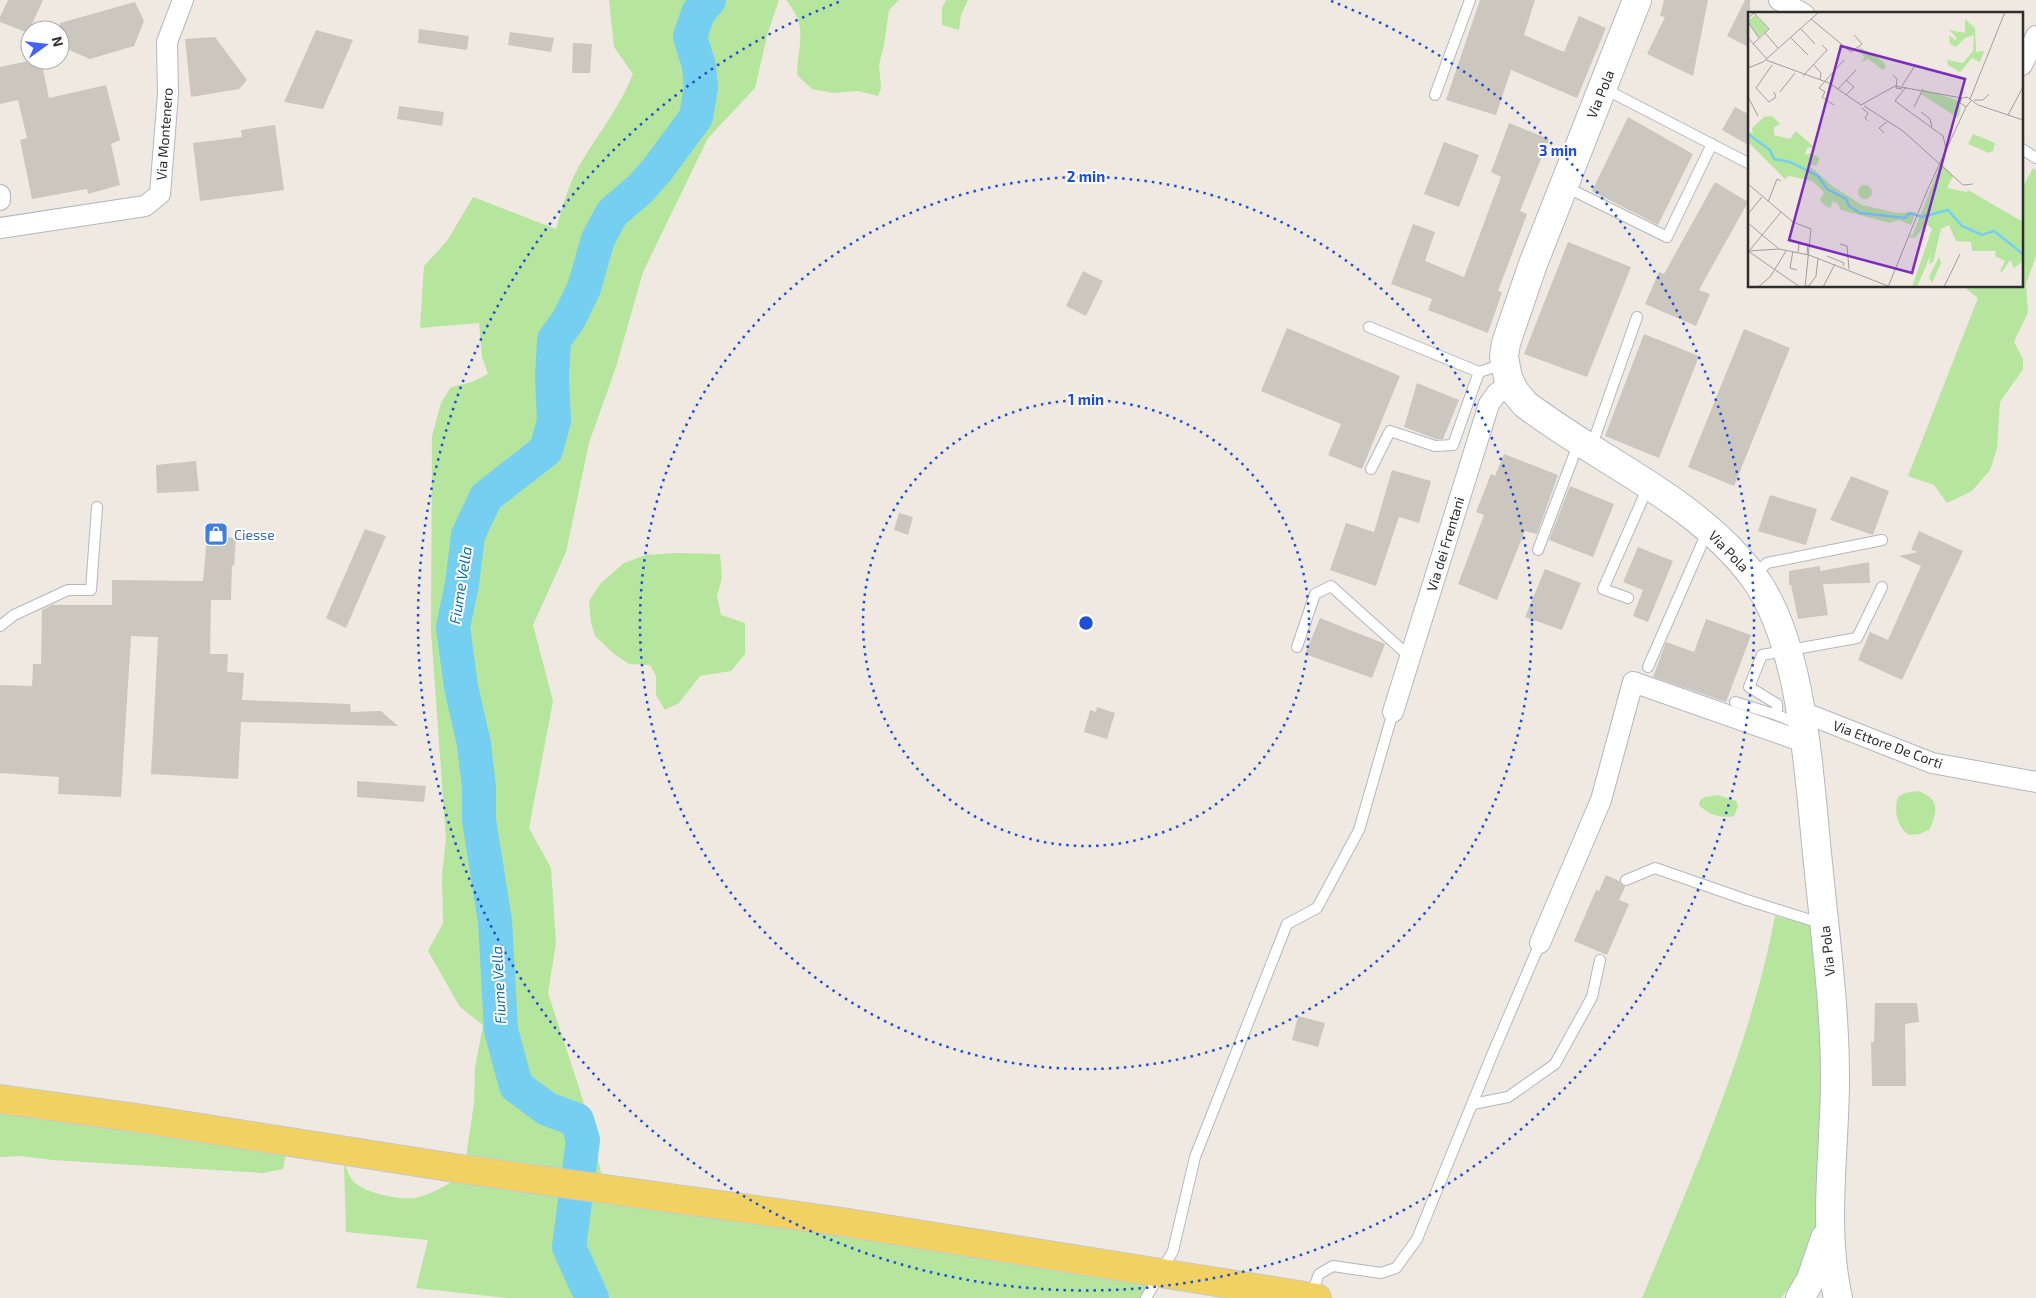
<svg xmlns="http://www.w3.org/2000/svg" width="2036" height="1298" font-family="'Exo 2',sans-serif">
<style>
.green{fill:#b6e59e}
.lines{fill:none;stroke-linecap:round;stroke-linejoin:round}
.river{stroke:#75cff0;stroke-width:34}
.building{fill:#cbc7bf}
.lane-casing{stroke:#b4b7c1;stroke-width:12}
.street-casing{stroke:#b4b7c1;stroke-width:22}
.secondary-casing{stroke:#b4b7c1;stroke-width:30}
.primary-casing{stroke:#c9c9c9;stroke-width:30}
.lane{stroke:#fff;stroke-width:10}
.street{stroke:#fff;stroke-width:20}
.secondary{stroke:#fff;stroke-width:28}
.primary{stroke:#f2d163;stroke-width:28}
.ring{fill:none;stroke:#1d4ed8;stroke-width:2.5;stroke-dasharray:2.5 5}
.labels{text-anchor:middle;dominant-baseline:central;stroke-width:4;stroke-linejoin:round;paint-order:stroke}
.street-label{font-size:14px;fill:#2e2e2e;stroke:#fff}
.shop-label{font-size:14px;fill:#366cbe;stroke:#fff;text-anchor:start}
.water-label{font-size:15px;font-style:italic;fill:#0d6fa3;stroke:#fff}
.inset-river{fill:none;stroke:#75cff0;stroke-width:2.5}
.inset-road{fill:none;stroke:#a29e99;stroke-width:1}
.view{fill:#7b2cbf;fill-opacity:0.15;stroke:#7b2cbf;stroke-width:2.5}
.inset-edge{fill:none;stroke:#2e2e2e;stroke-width:2.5}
.centre{fill:#1d4ed8;stroke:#fff;stroke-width:2.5}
.ring-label{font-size:15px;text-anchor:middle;font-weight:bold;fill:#1d4ed8;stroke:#fff;stroke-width:4;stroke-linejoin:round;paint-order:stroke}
</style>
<rect width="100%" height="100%" fill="#efe9e1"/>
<g class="green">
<path d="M609 0H779L768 32 755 88 708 138 643 272 616 367 589 443 566 552 533 625 553 701 529 828 551 868 556 943 548 993 582 1097 602 1176 466 1157 474 1103 475 1068 483 1025 460 1007 428 951 443 923 442 875 446 839 431 631 432 436 441 403 451 387 472 382 488 374 482 357 479 323 420 328 424 266 447 241 473 197 556 229C563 205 569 182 582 161 600 131 620 107 633 74L614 47Z"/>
<path d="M786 0H899L889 10 884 44 879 65 881 88 878 96 858 91 833 93 812 89 797 75C798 43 809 28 786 0Z"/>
<path d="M946 0H968L961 15 959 30 942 25V8Z"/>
<path d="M2033 168 2036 170V256L2026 284 2028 312 2014 342 2023 359V369L2000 402 1997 448 1990 470 1972 491 1947 503 1934 485 1908 476 1978 298 1963 286H2022V188Z"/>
<path d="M675 553 720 554 722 578 717 596 721 615 745 623V654L731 671 700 676 679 703 665 710 656 695V676L650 665 629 664 613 653 595 636 591 623 589 601 601 583 624 563 646 555Z"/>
<path d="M1918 791C1940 799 1938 811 1929 830L1919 834 1909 835C1896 826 1894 810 1898 797L1905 793Z"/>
<path d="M1718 795 1736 801 1738 806 1734 816C1721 819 1708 814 1699 805L1700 800 1705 797Z"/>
<path d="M1775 916 1818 926 1827 998 1818 1241 1793 1295 1787 1290 1781 1298H1642C1693 1174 1750 1049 1775 916Z"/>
<path d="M0 1114 86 1123 286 1154 283 1169 263 1173 53 1160 19 1156 0 1157Z"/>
<path d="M344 1163C347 1170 350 1179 355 1183 368 1194 399 1200 415 1198 428 1196 442 1187 454 1181L840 1235 1153 1286 1145 1298H507L416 1288 428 1240 346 1232Z"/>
</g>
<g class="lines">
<path class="river" d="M592 1298 569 1247 583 1140 577 1120 547 1109 516 1086 501 1030 495 921 479 820V787L474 744 461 687 453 627 462 584 468 535 486 497 546 450 554 421 552 378 554 340 569 319 584 288 598 239 612 213 640 189 657 170 696 117 701 88 699 66 690 37 698 13 709 0"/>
</g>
<g class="building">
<path d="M8 0H43L28 33 0 22V17Z"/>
<path d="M1480 0H1535L1524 35 1564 52 1579 16 1606 28 1577 98 1511 70 1496 115 1446 100Z"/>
<path d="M1664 0H1708L1693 76 1647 54 1665 17 1660 16Z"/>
<path d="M1745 0H1750V48L1727 36Z"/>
<path d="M135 2 144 21 134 46 90 59 60 46V23Z"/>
<path d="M419 29 469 36 467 50 418 43Z"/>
<path d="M316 30 353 40 323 109 284 102Z"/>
<path d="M510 32 554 38 551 52 508 45Z"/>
<path d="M215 37 247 80 239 89 191 97 185 39Z"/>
<path d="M573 43 592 44 590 73H572Z"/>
<path d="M33 60H41L49 98 106 85 120 140 111 144 120 185 88 194 87 189 32 199 20 140 27 138 18 100 0 104V67Z"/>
<path d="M399 106 444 112 442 126 397 119Z"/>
<path d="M1735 107 1750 115V146L1722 130Z"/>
<path d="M1628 117 1693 154 1658 225 1592 191Z"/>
<path d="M1509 123 1549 139 1520 211 1527 214 1498 291 1502 292 1488 333 1428 310 1432 299 1391 284 1413 224 1435 232 1425 261 1464 277 1501 177 1491 172Z"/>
<path d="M275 125 284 190 200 201 193 143 242 137 241 130Z"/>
<path d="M1444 142 1479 155 1459 207 1424 194Z"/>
<path d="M1715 182 1748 202 1699 290 1710 294 1696 326 1645 304 1659 272 1664 274Z"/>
<path d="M1568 242 1631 267 1587 377 1524 354Z"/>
<path d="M1083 271 1103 281 1086 316 1066 306Z"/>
<path d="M1287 328 1400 376 1362 469 1328 455 1341 424 1261 391Z"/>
<path d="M1744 329 1790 348 1734 486 1688 467Z"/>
<path d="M1644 334 1699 356 1659 458 1605 436Z"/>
<path d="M1417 383 1459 400 1443 439H1436L1404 427Z"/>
<path d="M1504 454 1558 475 1537 534 1525 531 1497 600 1458 584 1484 515 1476 512 1491 474 1495 476Z"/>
<path d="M196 461 199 491 157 493 156 465Z"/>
<path d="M1392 470 1431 481 1419 523 1399 517 1376 586 1330 570 1346 523 1374 532Z"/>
<path d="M1851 476 1889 491 1873 535 1830 520Z"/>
<path d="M1570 486 1614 504 1593 557 1549 540Z"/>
<path d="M1770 495 1817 509 1806 545 1758 531Z"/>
<path d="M899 513 913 517 908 535 894 530Z"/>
<path d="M365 529 386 536 346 628 326 618Z"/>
<path d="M1919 531 1963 551 1902 680 1858 660 1870 632 1888 640 1921 566 1899 556 1918 552 1911 550Z"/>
<path d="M207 536 236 538 234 566 232 565 231 600H211L210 654H228L227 672 244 673 242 700 350 704 351 712 381 711 398 726 241 722 238 779 151 774 158 637 131 636 121 797 58 794 59 777 0 773V685L32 686 33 664H41L42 610 52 605H112V580L203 581Z"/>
<path d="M1638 547 1673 561 1648 622 1633 616 1643 590 1623 582Z"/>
<path d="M1869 562 1870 583 1823 584 1828 615 1798 619 1791 585H1789V571L1820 566V571Z"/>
<path d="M1545 569 1581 583 1562 630 1525 617Z"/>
<path d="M1320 618 1385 644 1372 678 1305 654Z"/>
<path d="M1706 619 1751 635 1726 702 1653 677 1666 642 1694 652Z"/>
<path d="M1097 707 1115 713 1107 739 1084 732 1090 710 1096 712Z"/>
<path d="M357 781 426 786 424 802 357 797Z"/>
<path d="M1606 875 1619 881 1625 887 1619 900 1629 904 1607 955 1574 941 1596 890 1599 891Z"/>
<path d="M1875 1003H1917L1919 1022 1905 1024 1906 1086H1872L1871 1042H1874Z"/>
<path d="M1298 1016 1325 1023 1318 1047 1292 1040Z"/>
</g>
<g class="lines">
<g class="lane-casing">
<g id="lane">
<path d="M1603 88 1750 164"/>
<path d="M1435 95 1470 0"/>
<path d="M2022 149 2036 158"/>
<path d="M1564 186 1667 237 1712 144"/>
<path d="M1369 327 1479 372 1504 364"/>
<path d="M1591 448 1637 317"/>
<path d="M1371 469 1390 431 1435 446 1453 445 1479 372"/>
<path d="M1538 550 1579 442"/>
<path d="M1753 575 1767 563 1882 540"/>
<path d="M1628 598 1603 589 1648 487"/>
<path d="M0 626 14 615 68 590H91L97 507"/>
<path d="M1297 647 1315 594 1331 586 1410 657"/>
<path d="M1648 667 1708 530"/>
<path d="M1735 702 1777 715 1799 724"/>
<path d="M1777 715V704L1749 687 1762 655 1857 638 1882 587"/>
<path d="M1626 880 1655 868 1747 900 1823 924"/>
<path d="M1473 1104 1508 1097 1555 1064 1592 997 1600 960"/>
<path d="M1311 1296 1319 1274 1333 1266 1381 1273 1396 1268 1417 1239 1492 1055 1540 943"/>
<path d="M1146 1298 1173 1251 1195 1157 1287 924 1317 908 1359 830 1393 712"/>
</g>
</g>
<g class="street-casing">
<g id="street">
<path d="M1779 0 1804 14"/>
<path d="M2022 65 2036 36"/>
<path d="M0 195V200"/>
<path d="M0 228 145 206 160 194 168 94 167 42 183 0"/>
<path d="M1800 711 1932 763 2036 782"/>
<path d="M1393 712 1489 404 1497 393 1511 385"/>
<path d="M1540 943 1601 800 1633 682 1804 742"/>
</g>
</g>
<g class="secondary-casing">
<g id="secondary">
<path d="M1637 0 1533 264 1506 343 1504 357 1508 378 1515 392 1525 404C1599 461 1695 499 1753 576 1804 644 1809 780 1818 863 1825 935 1835 1006 1835 1078 1835 1151 1822 1226 1838 1298"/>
<path d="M1800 1298 1811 1279 1825 1238"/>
</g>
</g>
<g class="primary-casing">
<path id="primary" d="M0 1099 137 1118 461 1169 842 1222 1317 1298"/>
</g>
<use href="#lane" class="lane"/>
<use href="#street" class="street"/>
<use href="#secondary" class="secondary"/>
<use href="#primary" class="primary"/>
</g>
<g class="ring">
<circle cx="1086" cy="623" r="223"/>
<circle cx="1086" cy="623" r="446"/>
<path d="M1331 1A668 668 0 1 1 841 1"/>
</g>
<defs>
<g id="shop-square" transform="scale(1.25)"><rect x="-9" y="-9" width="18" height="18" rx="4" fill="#3f7fe0" stroke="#fff"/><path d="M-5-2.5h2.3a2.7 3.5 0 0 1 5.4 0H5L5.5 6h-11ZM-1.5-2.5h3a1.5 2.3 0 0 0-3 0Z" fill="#fff"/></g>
</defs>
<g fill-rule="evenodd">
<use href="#shop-square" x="216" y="534"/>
</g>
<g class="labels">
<g class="street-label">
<text transform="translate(1600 94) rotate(-68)">Via Pola</text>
<text transform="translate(164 134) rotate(-86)">Via Montenero</text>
<text transform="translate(1445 544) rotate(-73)">Via dei Frentani</text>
<text transform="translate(1729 551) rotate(46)">Via Pola</text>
<text transform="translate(1888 744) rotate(20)">Via Ettore De Corti</text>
<text transform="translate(1827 951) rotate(-96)">Via Pola</text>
</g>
<g class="shop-label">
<text x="234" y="534">Ciesse</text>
</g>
<g class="water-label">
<text transform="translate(460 585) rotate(-81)">Fiume Vella</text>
<text transform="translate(498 985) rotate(-93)">Fiume Vella</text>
</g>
</g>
<g transform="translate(1748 12)">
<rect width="275" height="275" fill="#efe9e1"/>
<path d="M7 3 20 17 11 25 0 9ZM217 7 227 16 228 40 236 39 232 50 224 46 212 60 200 53 199 48 215 51 225 39 226 23 217 26 208 35 202 32 201 23 207 28 209 26 201 18 217 21ZM112 35 136 50 138 55 135 58 120 47 112 51 117 45 109 38ZM176 78 209 88 213 96 210 106 173 82ZM24 104 32 112 26 115V123L42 127 48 119 68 137 60 135 56 143 63 141 72 146 68 154 61 153 83 173 114 193 149 201 168 200 163 213 151 208 142 211 93 198 89 191 84 190 83 196 77 194 72 188 76 180 64 169 41 164 37 167 0 130V120L5 121 4 116 16 105ZM225 122 247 131 245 139 241 141 220 132ZM193 151 205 164 199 176 219 180 220 178 275 210V249L266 256 262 248 254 260 252 259 257 249 247 244 248 239H224L223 230 208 229 201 213 193 217 185 250 181 252 183 242 169 275H164L184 217 178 212 167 226 160 225 165 222ZM110 180a7 7 0 1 1 14 0a7 7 0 1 1-14 0ZM191 245 193 251 184 271 181 265Z" fill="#b6e59e"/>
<path class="inset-river" d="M0 122 22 138 26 147 42 150 70 164 79 177 98 187 101 194 112 201 157 206 162 201 174 205 200 198 214 214 234 223 246 219 275 242"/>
<path class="inset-road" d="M0 6 6 1 21 17 5 32M63 7 103 40 114 32 106 23M0 10 11 26M52 16 67 32M17 21 30 36M42 25 60 43M0 26 19 47M18 48 81 71 113 93 147 74 214 86M65 52 73 61 72 68M24 53 8 76 21 90 28 85 26 80M0 56 15 50 71 0M145 63 149 67 148 76 154 77M55 64 79 38 74 33M98 68 106 75 98 83M154 74 168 52M158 75 147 89 195 124 198 136M90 77 108 58M32 80 47 61M0 85 10 104M222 87 257 0M226 88H235L241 82M223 89 218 95 212 91 214 86 219 85 230 93 275 108M86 93 74 85 77 80 71 76 96 48M116 94 155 119 215 173 225 172M166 95 175 77M114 96 120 101 117 106 120 109M173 100 182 107 184 115M260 103 275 75M136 121 131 116 139 110M0 172 45 210 63 217 57 275M20 190 29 167 33 169M0 202 14 185M0 211 31 237M92 232 99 234 101 257M0 239 52 275M1 239 31 237 61 243 140 274M1 239 33 200M45 239 42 256 49 258M50 240 51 232 60 233 59 242M79 244 96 251 95 254M57 274H61L68 264 70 246M10 275 22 265 38 239M75 275 87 252M140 275 179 179 218 95M196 275 212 242"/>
<path class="view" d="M93 34 217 67 164 261 41 228Z"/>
<rect width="275" height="275" class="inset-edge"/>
</g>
<circle cx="1086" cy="623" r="8" class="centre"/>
<g class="ring-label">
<text x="1558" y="156">3 min</text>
<text x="1086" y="182">2 min</text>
<text x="1086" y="405">1 min</text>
</g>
<g transform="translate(45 45) rotate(75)"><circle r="24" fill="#ffffff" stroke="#ababab"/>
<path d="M0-4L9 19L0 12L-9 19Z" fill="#4264fb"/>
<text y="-8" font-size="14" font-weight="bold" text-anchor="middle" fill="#2e2e2e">N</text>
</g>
</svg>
